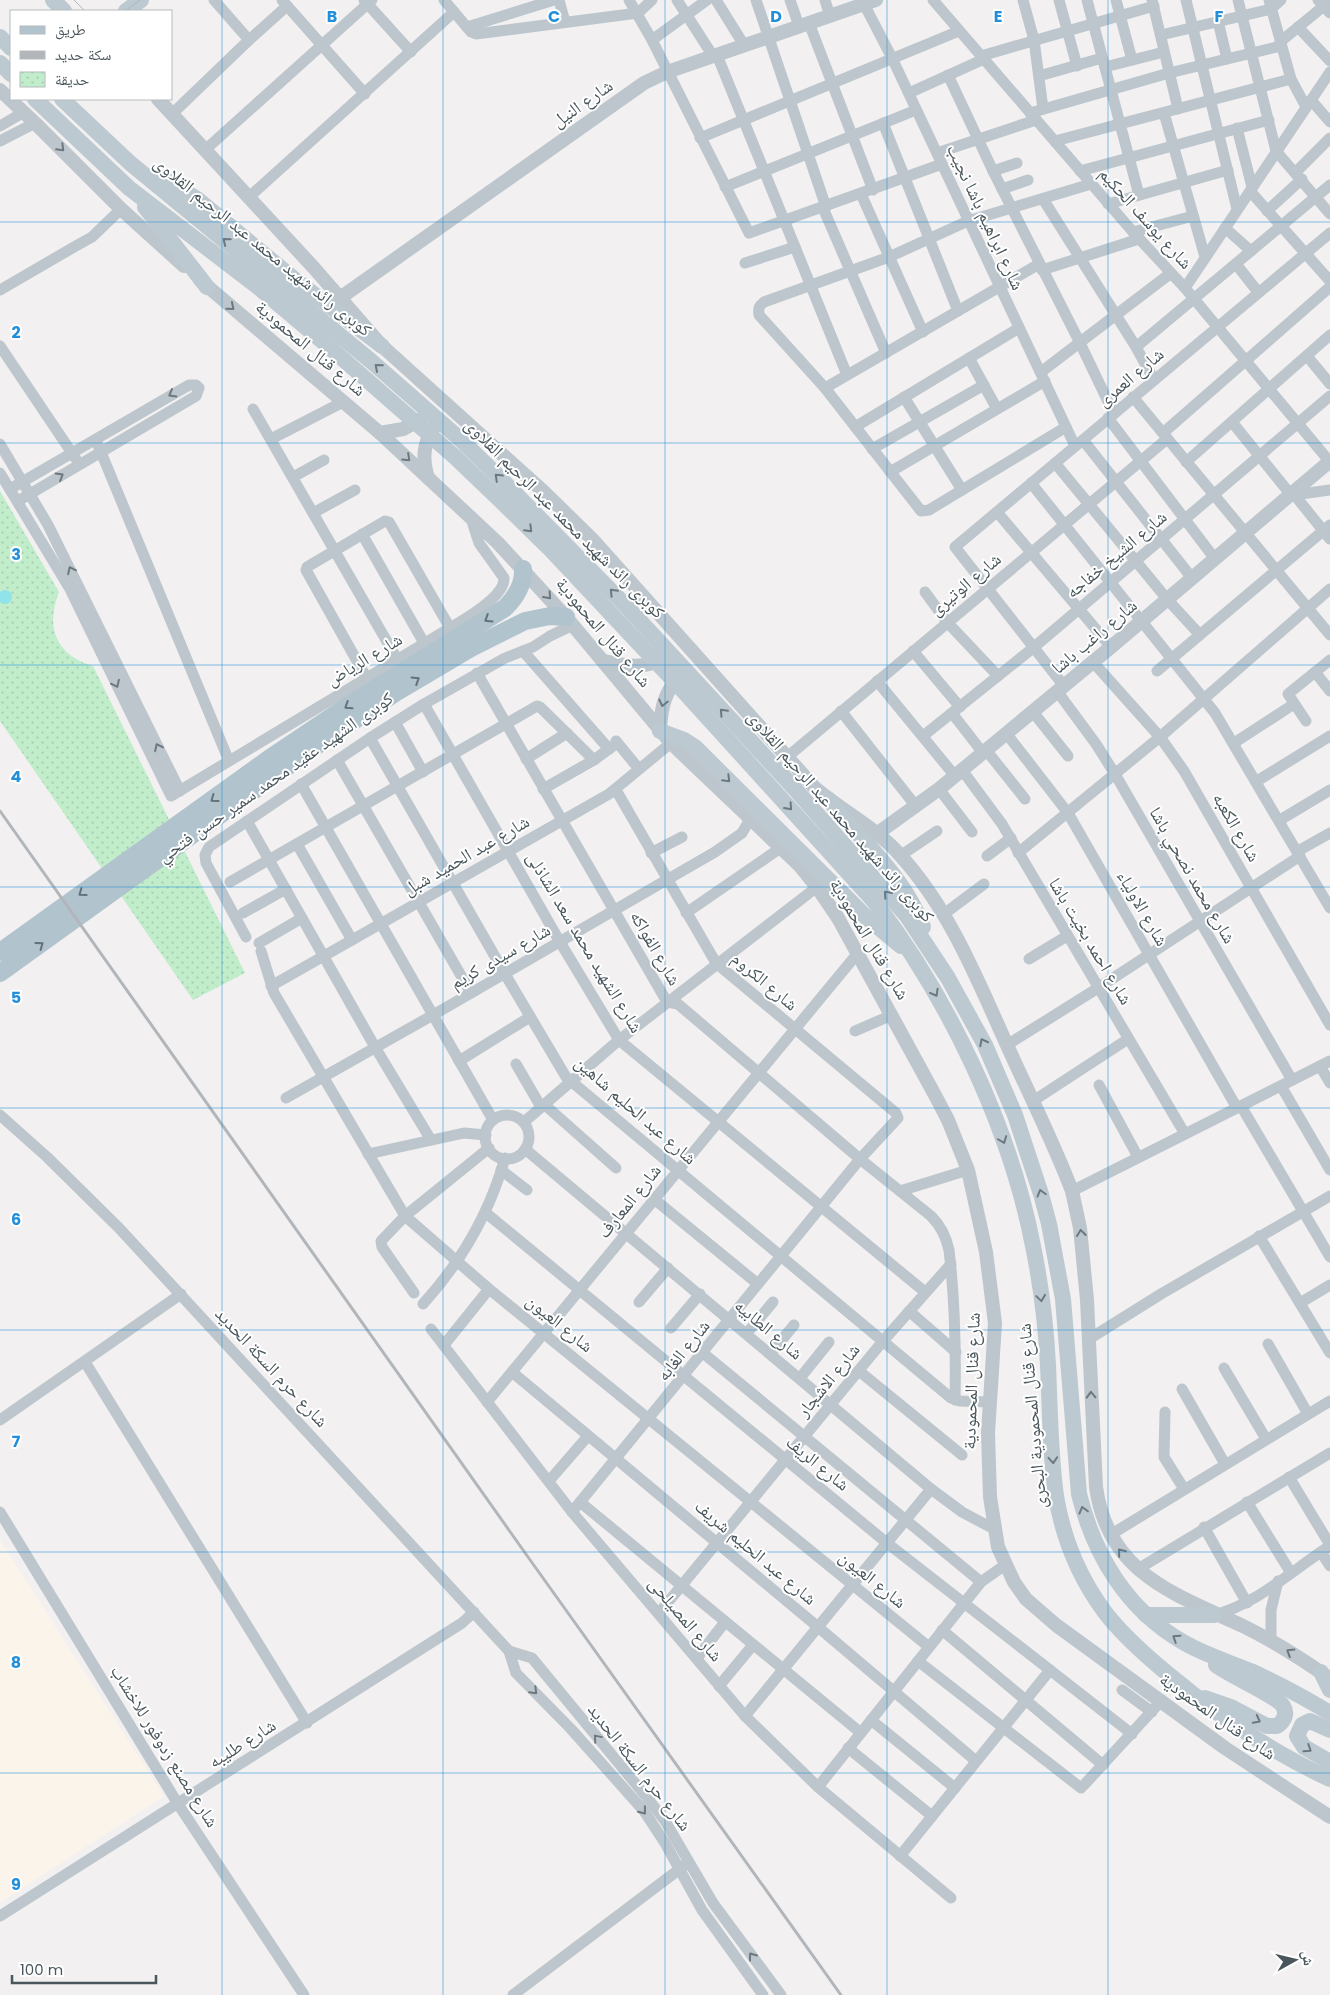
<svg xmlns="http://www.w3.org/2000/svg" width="1330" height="1995" font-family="Poppins,'Noto Naskh Arabic',sans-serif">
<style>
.commercial{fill:#fbf4eb}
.park{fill:url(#park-dots)}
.water{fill:#90e3e8}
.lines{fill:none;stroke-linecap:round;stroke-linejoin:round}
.minor{stroke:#bcc6cc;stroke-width:11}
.tertiary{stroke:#bcc6cc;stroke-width:14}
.secondary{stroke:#bdc9d0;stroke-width:16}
.primary{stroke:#b1c3cd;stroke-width:18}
.tram{stroke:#b2b6ba;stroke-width:1}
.rail{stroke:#b2b6ba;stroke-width:3}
.oneway{stroke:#6c787e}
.oneway2{stroke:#6c787f}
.oneway3{stroke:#637178}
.grid{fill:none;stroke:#238fda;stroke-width:1;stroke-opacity:0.55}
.labels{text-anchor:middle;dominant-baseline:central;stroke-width:4;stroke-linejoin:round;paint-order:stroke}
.street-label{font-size:18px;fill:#49565c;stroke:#fff}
.grid-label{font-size:16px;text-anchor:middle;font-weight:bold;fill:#238fda;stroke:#fff;stroke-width:4;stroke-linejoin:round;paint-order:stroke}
</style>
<defs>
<pattern id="park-dots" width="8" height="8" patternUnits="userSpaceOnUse" patternTransform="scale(1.25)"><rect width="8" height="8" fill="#c1edcb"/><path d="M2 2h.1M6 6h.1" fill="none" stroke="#a7cdb1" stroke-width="1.8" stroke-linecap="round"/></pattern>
</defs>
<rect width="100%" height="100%" fill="#f2f0f0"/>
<path class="commercial" d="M0 1540 164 1796 0 1903Z"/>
<path class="park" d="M0 491 59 592C45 627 56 655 93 666L245 973 193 1000 0 721Z"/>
<circle class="water" cx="5" cy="597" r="7"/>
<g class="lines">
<g class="minor">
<path d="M214 0 249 40"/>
<path d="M282 0 365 94"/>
<path d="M364 0 411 52"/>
<path d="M444 0 471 32 476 34 638 13 652 0"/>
<path d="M559 0 565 22"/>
<path d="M629 0 652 40 749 233 942 164"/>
<path d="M677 0 713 56"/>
<path d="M716 0 744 45"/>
<path d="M756 0 826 207"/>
<path d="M790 0 799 26"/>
<path d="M825 0 830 16"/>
<path d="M933 0 1133 232 1185 288 1330 462"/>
<path d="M1023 0 1034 40 1043 109"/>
<path d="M1059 0 1077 66"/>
<path d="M1087 0 1139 195"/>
<path d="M1116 0 1132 60"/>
<path d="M1152 0 1178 109"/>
<path d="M1186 0 1237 209"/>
<path d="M1238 0 1276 151 1330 214"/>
<path d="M1269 0 1291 79 1306 107"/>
<path d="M1318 0 1330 13"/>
<path d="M864 4 892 58 1075 446"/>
<path d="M1218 21 1227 59"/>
<path d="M809 23 873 190"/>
<path d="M467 27 554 0"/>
<path d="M1298 27 1330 61"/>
<path d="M1161 35 1271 9 1281 0"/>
<path d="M652 40 707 0"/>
<path d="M1280 42 1330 1"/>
<path d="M717 55 847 375"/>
<path d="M981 56 1154 6"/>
<path d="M1105 67 1164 52"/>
<path d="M948 75 993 171 1080 343 1114 414"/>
<path d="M1039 76 1102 58"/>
<path d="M909 93 984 59"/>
<path d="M1311 100 1330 122"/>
<path d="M1030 113 1169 73 1281 46"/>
<path d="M1164 113 1205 257"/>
<path d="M172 114 249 40 287 6"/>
<path d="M883 123 958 311"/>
<path d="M0 126 24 112"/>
<path d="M1237 128 1252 187"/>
<path d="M700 138 959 31"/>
<path d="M0 141 35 123"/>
<path d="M1055 141 1291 79"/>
<path d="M205 150 372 0"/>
<path d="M937 153 1036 120"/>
<path d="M993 171 1017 163"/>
<path d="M1080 171 1269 120"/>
<path d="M1296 172 1330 138"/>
<path d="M725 187 916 110"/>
<path d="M1002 189 1028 180"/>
<path d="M1250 191 1330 281"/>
<path d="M861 194 923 332"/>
<path d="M248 198 454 12"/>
<path d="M1043 199 1136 347 1154 380"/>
<path d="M1108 204 1228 170"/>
<path d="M823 208 886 353"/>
<path d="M1267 211 1302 179"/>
<path d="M1225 228 1251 251"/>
<path d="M1133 232 1193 216"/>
<path d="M745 263 795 247"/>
<path d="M1236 264 1258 292"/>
<path d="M1042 270 1139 239"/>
<path d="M1185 288 1330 72"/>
<path d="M0 290 74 247 92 237 121 209"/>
<path d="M0 346 76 459"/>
<path d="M1136 347 1330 185"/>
<path d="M1307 356 1330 384"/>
<path d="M969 358 997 409"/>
<path d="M1041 372 1171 273"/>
<path d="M825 388 1039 264"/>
<path d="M904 397 962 490"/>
<path d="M1133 397 1330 635"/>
<path d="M253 409 397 659"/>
<path d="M1108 418 1215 559"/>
<path d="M1232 422 1291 495"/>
<path d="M855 427 1019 328"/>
<path d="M1066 427 929 510 921 511 825 388 759 315C758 308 759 306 764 302L889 257 968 221 1091 184"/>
<path d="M1163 433 1330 287"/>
<path d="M271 439 343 402"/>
<path d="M1083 440 1192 578"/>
<path d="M0 444 48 525 180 791"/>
<path d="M98 445 229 761"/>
<path d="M872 449 984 385"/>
<path d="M1186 462 1330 335"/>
<path d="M1055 463 1167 599 1200 635"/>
<path d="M890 472 1045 381"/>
<path d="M0 473 70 589 171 796 450 628C465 619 505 597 504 578L479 543 471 518"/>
<path d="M293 477 324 460"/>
<path d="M1031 483 1215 713 1330 908"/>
<path d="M10 489 189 385H196L199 388 196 396 18 501"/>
<path d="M1293 493 1330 539"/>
<path d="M1294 495 1330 490"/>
<path d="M997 512 1111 647"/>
<path d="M313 513 355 490"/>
<path d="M362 534 424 643"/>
<path d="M925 592 947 622 998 676"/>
<path d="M523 651 609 749"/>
<path d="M913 651 960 707"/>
<path d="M1093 662 1160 737 1184 771 1330 1025"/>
<path d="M1157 671 1330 525"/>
<path d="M1315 672 1330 691"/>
<path d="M477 673 667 1002 678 1004 860 1159 931 1216C941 1226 946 1236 949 1250 955 1300 956 1350 955 1400"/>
<path d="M366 677 306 570 307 567 385 521 389 522 450 628"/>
<path d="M877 681 955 776"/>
<path d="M1064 686 955 547 1330 233"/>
<path d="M1057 691 1096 744 1115 774 1292 1080"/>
<path d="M424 704 560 942 619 1040 925 1292"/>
<path d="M841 711 915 805"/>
<path d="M1033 712 1068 756"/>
<path d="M952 713 983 753"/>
<path d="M1306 721 1288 694 1330 660"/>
<path d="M395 722 423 772"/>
<path d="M1006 733 1068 813 1237 1108"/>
<path d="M923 736 1033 648 1330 396"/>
<path d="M370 738 505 974 566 1077 951 1398 960 1401 989 1402"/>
<path d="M616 741 639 769"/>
<path d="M1234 743 1294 704"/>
<path d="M986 750 1025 799"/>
<path d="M786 758 1167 439"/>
<path d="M526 759 567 733"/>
<path d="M337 760 471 993"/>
<path d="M962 770 1002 824 1185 1134"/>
<path d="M1257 781 1330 736"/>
<path d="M301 784 493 1120"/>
<path d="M543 789 594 760 617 743"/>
<path d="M939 789 972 832"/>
<path d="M1280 820 1330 790"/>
<path d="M247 821 375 1047 431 1140"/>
<path d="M297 844 352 940"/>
<path d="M1298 851 1330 833"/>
<path d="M651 853 682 837"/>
<path d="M1018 853 1160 737 1330 589"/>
<path d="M900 856 937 831"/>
<path d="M987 856 1011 838"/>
<path d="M230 882 537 706 540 707 594 760"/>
<path d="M243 913 286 889"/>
<path d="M686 913 782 847"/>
<path d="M944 914 984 884"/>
<path d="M246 937 206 863 205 855 209 847 370 738 424 704 505 658 533 647 550 636 573 625"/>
<path d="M259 943 302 918"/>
<path d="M261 951 274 993 405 1216 489 1289 929 1647"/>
<path d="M1029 959 1067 936"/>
<path d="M271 986 609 794 671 743"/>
<path d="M855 1031 892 1015"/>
<path d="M1007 1045 1098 988 1300 856"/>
<path d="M459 1061 530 1017"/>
<path d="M516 1064 541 1107"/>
<path d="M1320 1066 1330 1083"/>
<path d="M1099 1085 1138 1157"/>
<path d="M1281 1086 1330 1170"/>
<path d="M286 1098 433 1015 715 852 742 833 750 819"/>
<path d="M1033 1101 1128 1039"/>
<path d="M545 1105 616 1168"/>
<path d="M1241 1106 1330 1257"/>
<path d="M0 1115 47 1157 119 1228 509 1651 516 1673 571 1729 644 1811 665 1843 702 1910 763 1995"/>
<circle cx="507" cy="1137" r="22"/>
<path d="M524 1122 619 1040 817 887"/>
<path d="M525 1149 931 1489 962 1512 994 1529"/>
<path d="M368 1154 464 1133 486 1135"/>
<path d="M501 1170 527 1190"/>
<path d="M900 1191 968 1170"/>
<path d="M1072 1191 1330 1061"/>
<path d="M654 1199 758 1284"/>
<path d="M486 1213 887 1543 1132 1734"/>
<path d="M1259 1236 1330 1353"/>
<path d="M414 1293 382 1247 381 1241 405 1216 489 1148"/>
<path d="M639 1302 668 1268"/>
<path d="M1300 1303 1330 1285"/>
<path d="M423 1304C462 1261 489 1215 505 1158"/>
<path d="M909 1311 956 1352"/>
<path d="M671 1328 700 1294"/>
<path d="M431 1329 572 1512 745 1716 818 1787 951 1898"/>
<path d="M747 1333 773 1302"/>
<path d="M1089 1339 1161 1294 1330 1196"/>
<path d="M1268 1344 1308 1414"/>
<path d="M444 1345 489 1289"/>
<path d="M703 1353 981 1582"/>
<path d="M771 1353 794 1325"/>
<path d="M85 1362 307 1723"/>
<path d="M1224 1368 1266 1439"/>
<path d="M859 1371 962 1455"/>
<path d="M512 1372 818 1627 976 1761"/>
<path d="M800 1378 829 1342"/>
<path d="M1182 1389 1225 1464"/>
<path d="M487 1402 857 954"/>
<path d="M1165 1412 1164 1457 1184 1489"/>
<path d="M0 1420 181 1294"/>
<path d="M1289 1477 1330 1545"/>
<path d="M549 1481 588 1436"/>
<path d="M580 1502 861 1733"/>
<path d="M1247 1502 1291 1573"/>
<path d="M0 1512 178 1804 304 1995"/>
<path d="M572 1512 860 1159 898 1118 896 1113 716 963 616 790"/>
<path d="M1204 1527 1247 1603"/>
<path d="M1110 1535 1330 1401"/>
<path d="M1321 1552 1330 1566"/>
<path d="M1138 1569 1330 1453"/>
<path d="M659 1613 883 1341 951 1264"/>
<path d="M1214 1615C1259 1603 1292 1570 1330 1546"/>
<path d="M942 1630 1103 1765"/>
<path d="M1271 1641V1610L1278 1581"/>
<path d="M509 1651 532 1658 649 1800 665 1821 713 1903 781 1995"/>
<path d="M697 1658 725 1622"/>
<path d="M918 1661 1081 1788"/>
<path d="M719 1686 753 1645"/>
<path d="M1122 1690 1152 1712"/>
<path d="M745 1716 931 1489"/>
<path d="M871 1720 955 1788"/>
<path d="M848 1748 932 1816"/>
<path d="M1084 1785 1162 1700"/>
<path d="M818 1787 981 1582 1005 1565"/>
<path d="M900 1856 1050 1670"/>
<path d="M0 1916 462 1623 474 1612"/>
<path d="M513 1995 685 1865"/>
</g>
<g class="tertiary">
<path d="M0 90 35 123 121 209 184 266"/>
<path d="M158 99 314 268 382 346 544 492 592 539 814 787C842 811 875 827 900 855 950 910 977 979 1007 1045 1029 1094 1053 1141 1072 1191L1080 1228 1087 1300 1096 1487C1108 1574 1175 1594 1245 1627 1275 1642 1302 1659 1329 1678"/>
<path d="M200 280 380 433 498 543 566 617 671 743 800 866 817 887 838 918 936 1097 948 1120 968 1170 986 1252 995 1323 988 1433 990 1497 998 1547 1014 1582 1026 1599 1056 1625 1225 1748 1330 1817"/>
<path d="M340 298 644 83 667 72 876 0"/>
<path d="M380 433 403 429 423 418"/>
<path d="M428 478C422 459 423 444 434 427"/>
<path d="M604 661C622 665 647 671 663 657"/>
<path d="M660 731C661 708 664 691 682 674"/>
<path d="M878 833 939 789 1111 647 1330 461"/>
</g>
<g class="secondary">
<path d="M53 0 64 11"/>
<path d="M126 11 141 0"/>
<path d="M0 37 11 48"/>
<path d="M0 63 11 74"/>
<path d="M35 99 129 188 258 287 328 346 455 457 502 502 551 550 677 684 874 901C948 997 1010 1127 1033 1246 1041 1285 1046 1325 1048 1365 1050 1409 1050 1453 1056 1496 1063 1538 1079 1577 1104 1611 1122 1635 1145 1655 1168 1674 1217 1715 1271 1752 1330 1779"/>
<path d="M62 99 130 163 371 361 461 440 500 478 627 607 795 789 907 916 948 978 985 1045 1015 1115 1041 1194 1049 1224 1063 1299 1079 1494C1094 1555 1127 1610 1183 1642 1205 1655 1229 1662 1253 1672 1279 1684 1305 1698 1330 1713"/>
<path d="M158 175 197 199 294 279 382 346"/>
<path d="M145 207 207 287"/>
<path d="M660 731 684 740 695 747 866 917 901 946"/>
<path d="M828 799C861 840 905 877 923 927"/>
<path d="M1146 1615H1214"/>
<path d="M1321 1672 1330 1690"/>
<path d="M1205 1698 1231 1707 1267 1726H1277C1284 1721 1288 1714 1283 1706 1277 1696 1230 1676 1216 1665"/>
<path d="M1330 1730 1310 1721 1302 1725 1297 1736 1304 1747 1330 1762"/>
</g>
<g class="primary">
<path d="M0 952 270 758 346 707 505 608C516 597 524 585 523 569"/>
<path d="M0 973 313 748 395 693 471 648 525 621 550 616 566 617"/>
</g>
<g class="tram">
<path d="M74 0 85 11"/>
<path d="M125 11 140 0"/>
</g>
<path class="rail" d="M0 811 528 1557 841 1995"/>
</g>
<defs><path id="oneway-chevron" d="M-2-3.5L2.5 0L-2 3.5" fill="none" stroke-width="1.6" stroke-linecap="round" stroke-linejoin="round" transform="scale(1.25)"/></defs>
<g class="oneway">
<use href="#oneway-chevron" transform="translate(61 148) rotate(45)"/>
<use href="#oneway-chevron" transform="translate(231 307) rotate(40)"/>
<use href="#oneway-chevron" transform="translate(172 394) rotate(150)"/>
<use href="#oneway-chevron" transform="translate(407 458) rotate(43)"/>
<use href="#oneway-chevron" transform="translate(60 476) rotate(-31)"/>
<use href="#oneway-chevron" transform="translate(71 570) rotate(-116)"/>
<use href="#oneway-chevron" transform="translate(548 596) rotate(48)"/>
<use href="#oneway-chevron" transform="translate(116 684) rotate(64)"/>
<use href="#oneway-chevron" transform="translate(663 703) rotate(103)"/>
<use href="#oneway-chevron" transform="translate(158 747) rotate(-116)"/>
<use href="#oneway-chevron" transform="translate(1081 1233) rotate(-97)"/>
<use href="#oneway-chevron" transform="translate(1091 1395) rotate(-92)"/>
<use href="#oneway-chevron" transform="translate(1121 1552) rotate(-129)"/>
<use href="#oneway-chevron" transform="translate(1290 1652) rotate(-148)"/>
<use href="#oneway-chevron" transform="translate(534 1691) rotate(45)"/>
<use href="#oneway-chevron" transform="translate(597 1738) rotate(-130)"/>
<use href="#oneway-chevron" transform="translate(643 1811) rotate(52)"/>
<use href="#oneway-chevron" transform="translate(752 1956) rotate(-126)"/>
</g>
<g class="oneway2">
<use href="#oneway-chevron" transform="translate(226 241) rotate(-141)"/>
<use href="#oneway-chevron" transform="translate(378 367) rotate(-139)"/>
<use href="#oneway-chevron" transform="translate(498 477) rotate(-136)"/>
<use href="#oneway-chevron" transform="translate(529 529) rotate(45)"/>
<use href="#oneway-chevron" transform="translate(613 592) rotate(-134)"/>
<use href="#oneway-chevron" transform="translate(723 712) rotate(-133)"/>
<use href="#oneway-chevron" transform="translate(727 779) rotate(45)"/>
<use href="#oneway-chevron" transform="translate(789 807) rotate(48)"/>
<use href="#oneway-chevron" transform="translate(887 894) rotate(-131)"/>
<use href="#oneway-chevron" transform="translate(935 993) rotate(61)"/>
<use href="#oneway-chevron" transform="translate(983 1042) rotate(-117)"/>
<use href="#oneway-chevron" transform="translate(1003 1140) rotate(69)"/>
<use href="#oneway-chevron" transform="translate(1041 1193) rotate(-106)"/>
<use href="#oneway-chevron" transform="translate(1041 1298) rotate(82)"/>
<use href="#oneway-chevron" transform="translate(1053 1460) rotate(86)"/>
<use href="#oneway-chevron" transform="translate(1083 1510) rotate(-105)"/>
<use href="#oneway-chevron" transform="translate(1176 1638) rotate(-147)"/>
<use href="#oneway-chevron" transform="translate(1257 1720) rotate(27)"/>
<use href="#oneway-chevron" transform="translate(1308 1749) rotate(33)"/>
</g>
<g class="oneway3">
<use href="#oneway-chevron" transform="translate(488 619) rotate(148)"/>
<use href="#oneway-chevron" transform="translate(416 680) rotate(-32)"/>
<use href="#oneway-chevron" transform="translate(348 706) rotate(147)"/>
<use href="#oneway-chevron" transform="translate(214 799) rotate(144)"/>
<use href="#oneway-chevron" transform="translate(82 893) rotate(144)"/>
<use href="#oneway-chevron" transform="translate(40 945) rotate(-36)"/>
</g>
<path class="grid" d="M222 0V1995M443 0V1995M665 0V1995M887 0V1995M1108 0V1995M0 222H1330M0 443H1330M0 665H1330M0 887H1330M0 1108H1330M0 1330H1330M0 1552H1330M0 1773H1330"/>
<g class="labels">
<g class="street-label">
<text transform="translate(582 103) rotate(-35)">شارع النيل</text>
<text transform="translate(986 217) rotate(65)">شارع ابراهيم باشا نجيب</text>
<text transform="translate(1146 218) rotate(48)">شارع يوسف الحكيم</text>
<text transform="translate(263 246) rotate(39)">كوبرى رائد شهيد محمد عبد الرحيم القلاوى</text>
<text transform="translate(311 348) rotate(40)">شارع قنال المحمودية</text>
<text transform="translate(1130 377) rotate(-40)">شارع العمرى</text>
<text transform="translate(565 518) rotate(45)">كوبرى رائد شهيد محمد عبد الرحيم القلاوى</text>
<text transform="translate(1116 554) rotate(-40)">شارع الشيخ خفاجه</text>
<text transform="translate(965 584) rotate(-40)">شارع الوتيرى</text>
<text transform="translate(604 632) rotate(50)">شارع قنال المحمودية</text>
<text transform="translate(1094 636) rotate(-40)">شارع راغب باشا</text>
<text transform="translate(364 659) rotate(-31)">شارع الرياض</text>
<text transform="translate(275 777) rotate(-35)">كوبرى الشهيد عقيد محمد سمير حسن فتحي</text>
<text transform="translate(841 816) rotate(49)">كوبرى رائد شهيد محمد عبد الرحيم القلاوى</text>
<text transform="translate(1237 827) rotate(60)">شارع الكعبه</text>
<text transform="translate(466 855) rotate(-30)">شارع عبد الحميد شبل</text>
<text transform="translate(1193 875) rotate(60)">شارع محمد نصحي باشا</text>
<text transform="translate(1143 908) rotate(60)">شارع الاولياء</text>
<text transform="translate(870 939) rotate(59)">شارع قنال المحمودية</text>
<text transform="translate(1091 941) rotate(59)">شارع احمد بخيت باشا</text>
<text transform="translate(585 942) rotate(59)">شارع الشهيد محمد سعد الشاذلى</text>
<text transform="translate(656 948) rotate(60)">شارع الفواكه</text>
<text transform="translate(500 956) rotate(-30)">شارع سيدى كريم</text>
<text transform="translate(765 981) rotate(40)">شارع الكروم</text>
<text transform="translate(636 1110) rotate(41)">شارع عبد الحليم شاهين</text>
<text transform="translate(629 1201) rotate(-51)">شارع المعارف</text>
<text transform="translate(560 1323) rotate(39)">شارع العيون</text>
<text transform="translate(769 1329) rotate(40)">شارع الطابيه</text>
<text transform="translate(683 1350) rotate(-51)">شارع الغابه</text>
<text transform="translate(272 1367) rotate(47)">شارع حرم السكة الحديد</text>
<text transform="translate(828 1380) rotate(-51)">شارع الاشجار</text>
<text transform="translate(971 1381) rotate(-88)">شارع قنال المحمودية</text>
<text transform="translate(1032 1416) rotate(-95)">شارع قنال المحمودية البحرى</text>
<text transform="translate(818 1463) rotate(39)">شارع الريف</text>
<text transform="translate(756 1552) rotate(40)">شارع عبد الحليم شريف</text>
<text transform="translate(873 1579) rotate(39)">شارع العيون</text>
<text transform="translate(686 1619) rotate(50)">شارع المصيلحى</text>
<text transform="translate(1218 1716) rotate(35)">شارع قنال المحمودية</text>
<text transform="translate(242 1743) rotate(-32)">شارع طليبه</text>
<text transform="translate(165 1746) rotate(58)">شارع مصنع زدوفور للاخشاب</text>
<text transform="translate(640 1767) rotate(52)">شارع حرم السكة الحديد</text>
</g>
</g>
<g class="grid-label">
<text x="332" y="22">B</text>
<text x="554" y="22">C</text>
<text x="776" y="22">D</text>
<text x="998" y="22">E</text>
<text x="1219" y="22">F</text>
<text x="16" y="338">2</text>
<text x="16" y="560">3</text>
<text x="16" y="782">4</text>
<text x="16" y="1003">5</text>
<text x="16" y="1225">6</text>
<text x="16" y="1447">7</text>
<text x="16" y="1668">8</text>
<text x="16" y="1890">9</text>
</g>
<rect x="10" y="10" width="162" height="90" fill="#ffffff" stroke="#b6bbbe"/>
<rect x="20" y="26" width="25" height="8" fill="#b1c3cd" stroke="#b6bbbe"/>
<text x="55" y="35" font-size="15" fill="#49565c">طريق</text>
<rect x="20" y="51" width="25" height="8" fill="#b2b6ba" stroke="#b6bbbe"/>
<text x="55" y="60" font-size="15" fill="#49565c">سكة حديد</text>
<rect x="20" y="72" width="25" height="15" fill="url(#park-dots)" stroke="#b6bbbe"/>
<text x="55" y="85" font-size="15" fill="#49565c">حديقة</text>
<g transform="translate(1295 1960) rotate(82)" stroke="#ffffff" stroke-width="4" paint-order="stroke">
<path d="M0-4L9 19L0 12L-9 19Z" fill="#49565c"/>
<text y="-8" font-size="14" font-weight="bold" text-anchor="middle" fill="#49565c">ش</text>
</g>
<path d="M12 1975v8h144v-8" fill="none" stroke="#49565c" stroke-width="2.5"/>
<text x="20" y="1975" font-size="15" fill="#49565c" stroke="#ffffff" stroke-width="4" paint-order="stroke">100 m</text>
</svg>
